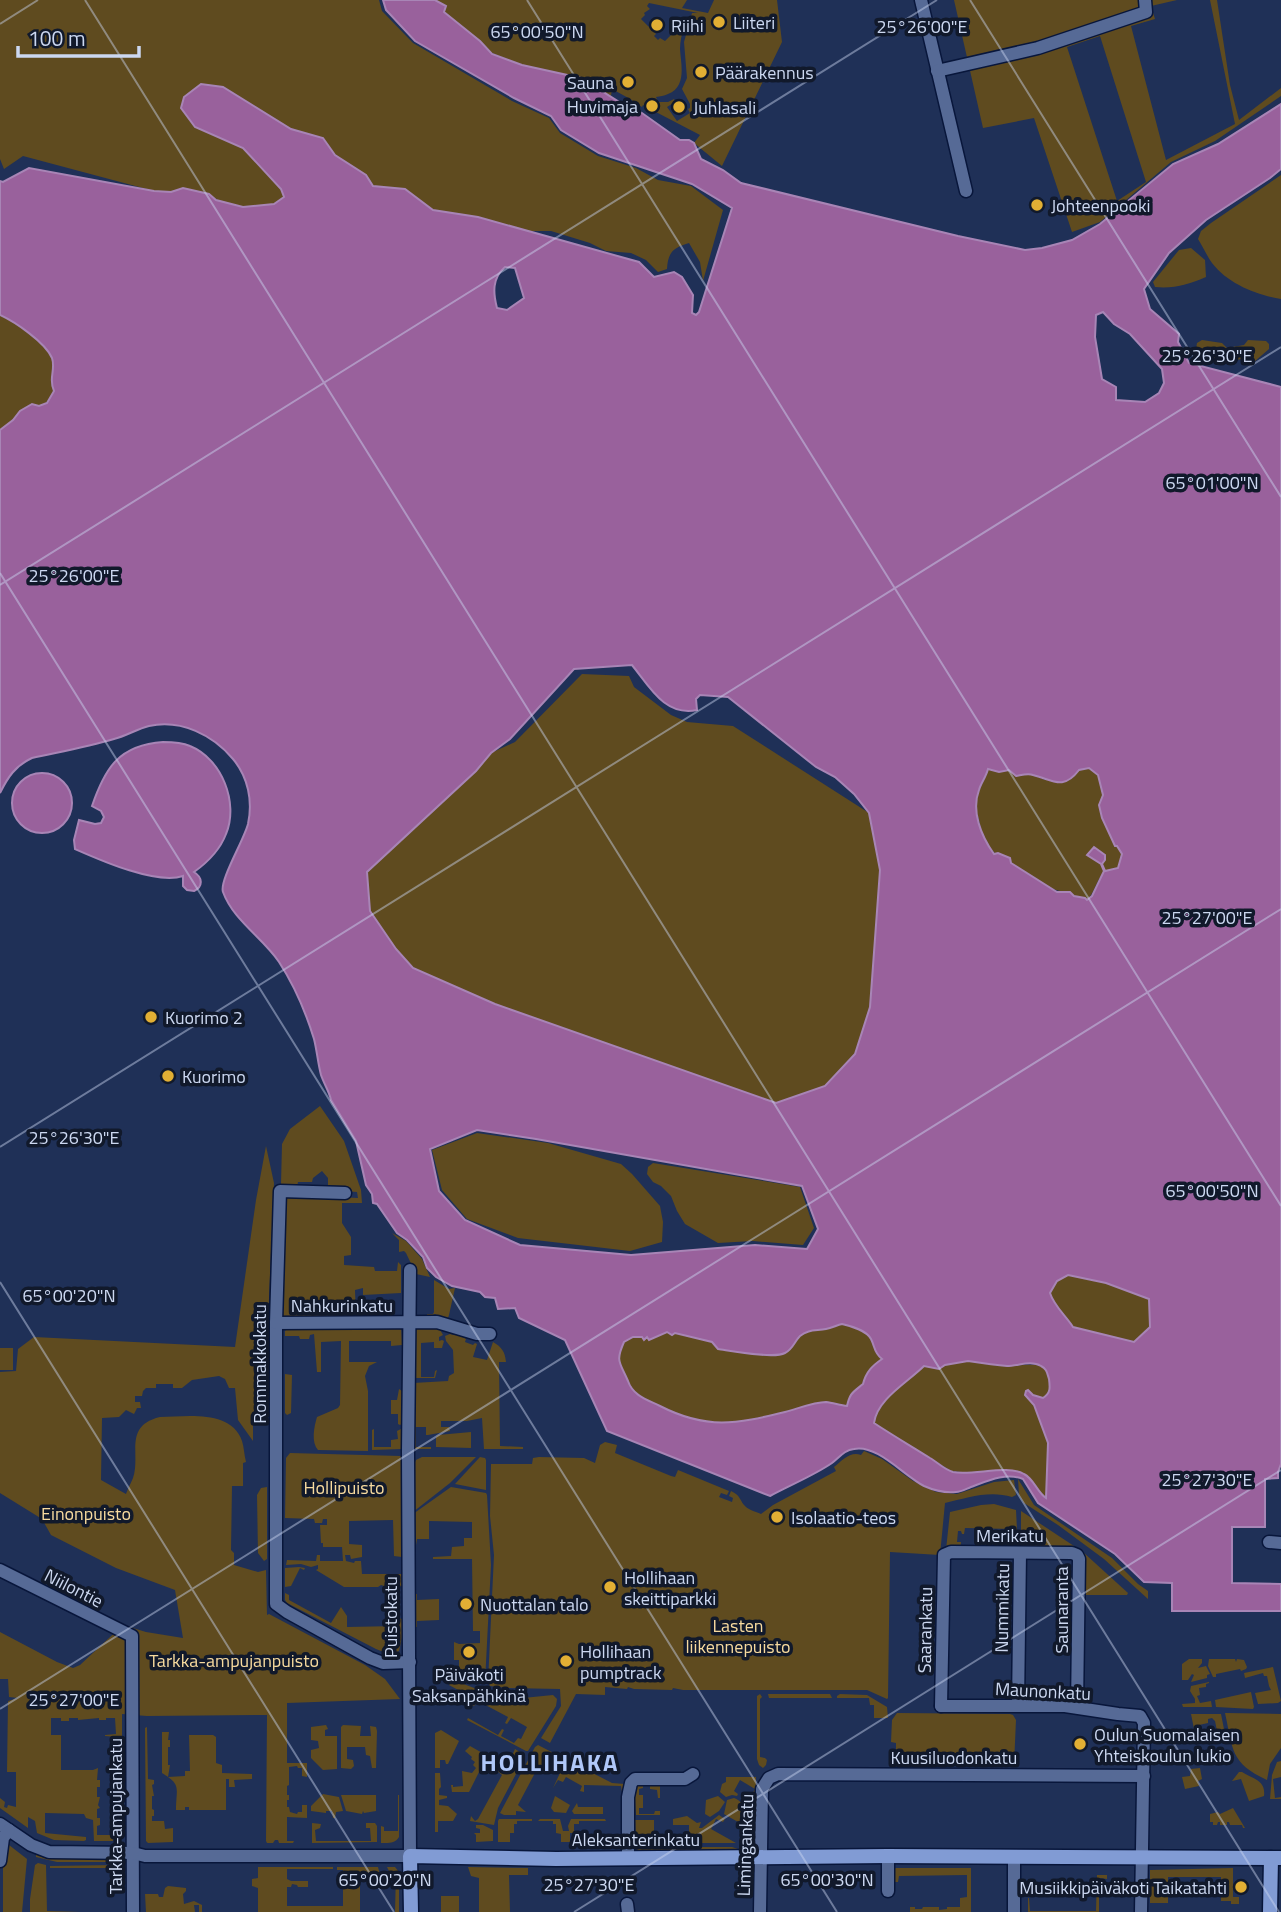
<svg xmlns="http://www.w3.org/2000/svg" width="1281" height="1912" font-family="'Titillium Web',sans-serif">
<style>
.green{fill:#5f4b1f;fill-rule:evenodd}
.water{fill:#99619c;stroke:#a885b6;stroke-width:2;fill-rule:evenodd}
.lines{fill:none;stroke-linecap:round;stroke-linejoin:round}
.minor-casing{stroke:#08163b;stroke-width:15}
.major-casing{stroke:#08163b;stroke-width:17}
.minor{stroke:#566a96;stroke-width:12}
.major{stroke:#819bd4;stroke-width:14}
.ticks{fill:none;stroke:#ccd8f1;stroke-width:2;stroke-opacity:0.45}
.poi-dot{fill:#e2af34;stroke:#11192b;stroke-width:2.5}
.labels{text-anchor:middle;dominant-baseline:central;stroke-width:7;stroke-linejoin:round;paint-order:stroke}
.poi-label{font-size:18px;fill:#ccd8f1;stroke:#11192b;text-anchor:start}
.street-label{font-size:18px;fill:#ccd8f1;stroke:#11192b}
.park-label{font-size:18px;fill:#f8db9f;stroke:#11192b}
.district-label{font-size:24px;font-weight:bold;letter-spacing:2px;fill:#b0c8f9;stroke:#11192b}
.ticks-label{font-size:18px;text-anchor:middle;fill:#ccd8f1;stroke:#11192b;stroke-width:7;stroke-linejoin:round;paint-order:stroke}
</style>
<rect width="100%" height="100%" fill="#1f3057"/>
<g class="green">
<path d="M0 0H379L382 11 413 43 512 101 549 118 560 133 598 156 636 168 658 180 691 186 723 210 703 281 700 262 689 243C673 248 668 252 667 269L658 272 646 260 631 253 606 251 590 243 551 231H523L478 217 433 210 405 189 373 186 366 175 335 155 323 138 291 129 224 87 195 127 243 148 281 189 284 197C281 199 278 202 274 204 257 210 223 207 209 194L154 191 23 156 4 169 0 159Z"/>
<path d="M435 0H687L682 8 708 13 714 0H777L782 42 722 166 694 143 700 135 654 111 652 112 643 105 642 107 632 101V100L612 89 611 96 581 78 522 65 492 53 480 41 443 12ZM649 3 698 13H692L684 42 687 78 682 89 690 104V108L688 109 690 113 677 121 667 107 675 102 674 99 668 102H658L656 97C660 96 664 96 668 94 687 87 681 64 680 49 680 41 682 34 684 26L671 23 677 29 665 41 660 38 658 40 654 36 656 34 641 19 645 15 644 13 650 9 647 6Z"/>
<path d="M954 0H1177L1151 6 1155 19 1131 26 1166 160 1235 124 1210 0H1217L1230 85 1239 120 1281 88V96L1215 141 1171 162 1100 222 1072 232 1034 118 983 128ZM1100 36 1146 182 1117 201 1067 47Z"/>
<path d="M1281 175V299C1257 295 1228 284 1212 263 1207 256 1203 247 1198 239L1201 231 1211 223Z"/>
<path d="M1191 248 1205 260 1206 277C1189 284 1174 289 1155 287L1153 282 1179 250Z"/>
<path d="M0 315C15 321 46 342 52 358 56 370 48 379 54 391L46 403 39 406 31 404 20 411 13 420 0 430Z"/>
<path d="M1202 340 1222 343 1227 348 1244 345 1248 340 1266 341 1269 344V349L1254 362 1249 357 1233 361 1223 359 1219 363 1214 360 1211 354 1200 353 1196 349 1197 343Z"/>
<path d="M582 674 629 676 634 687 671 715 687 722 733 726 869 813 880 870 870 1007 855 1054 825 1086 777 1103 495 1004 413 968 396 949 370 911 367 872 491 753 515 742Z"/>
<path d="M1089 768 1098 775 1103 795 1099 805 1102 818 1122 854 1118 868C1114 869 1109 869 1106 871 1098 875 1095 893 1087 900L1085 898 1074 896 1070 892C1051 892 1042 882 1027 873 1000 858 985 853 979 820 978 816 975 809 975 805 976 792 985 781 988 769L998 772 1009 770 1016 776 1031 774 1045 780Z"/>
<path d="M320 1106 344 1141 361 1190 362 1203H342V1223L351 1237V1255L344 1256V1265L374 1267 375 1271H397L398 1262 401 1265V1293L363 1295V1288L355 1290 356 1317H283L281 1314 285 1198 292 1195 358 1198 357 1192 330 1190 328 1188V1178L322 1171 313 1178 312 1182H298L297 1187 286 1188 281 1184 282 1144 290 1129Z"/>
<path d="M477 1133 548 1143 621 1164 632 1174 660 1206 663 1222 662 1242 630 1251 518 1238 467 1219 442 1190 432 1150Z"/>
<path d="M266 1146 274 1183 266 1368V1418L253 1419V1441L238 1420 235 1388H229L225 1379 219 1376 192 1380 182 1388H173V1384H156V1388H146L143 1391 142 1396H135V1402H140L141 1408H137L134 1414 126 1410 119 1417 102 1418 101 1480 126 1494C128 1488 131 1483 133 1478 141 1454 123 1426 160 1417 186 1417 231 1409 242 1441 244 1447 244 1454 246 1462L243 1463V1486H232L231 1550 234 1553V1565L258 1572 266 1570 267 1615 269 1614 365 1665 385 1679 400 1699 287 1703V1763H307V1777L302 1776V1768H298L297 1766 289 1767V1785L287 1786V1795H289V1800H287V1807H289L290 1812 297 1814 298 1812H302V1805H307V1818L287 1817V1841H294L293 1843H279L278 1840H275L273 1843H267L266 1841 267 1715 147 1716 122 1714V1756L120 1758 118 1757V1737L105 1736V1735L116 1734 115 1718H106V1720H99V1718L78 1720V1718H69V1721H61V1718H51V1735H61V1770H93L98 1768 97 1780H100V1787H97V1797H100L98 1805 100 1808 97 1809V1818H100V1825L97 1826V1835H114L113 1841H94L93 1820 86 1818 84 1814 45 1813V1833L86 1837V1840L84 1841 54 1840 37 1833 35 1821 28 1817V1828L0 1808V1798L5 1802 4 1807 7 1808 8 1805 16 1807V1772H7L8 1701 18 1698 9 1697 8 1679H0V1632L57 1662 73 1668 80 1665 123 1625 146 1632 183 1638 175 1590 116 1568 51 1535 42 1519 0 1493V1372L16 1371 18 1349 34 1337 235 1347 256 1200Z"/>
<path d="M653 1163 800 1187 814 1228 803 1245 753 1241 718 1243 685 1224 677 1211 671 1196 661 1186 653 1182 647 1174 648 1167Z"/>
<path d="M392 1233 406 1241 422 1259 430 1277 416 1274 406 1253 404 1251 399 1252V1240Z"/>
<path d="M1068 1275 1106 1283 1150 1299V1326L1134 1342 1073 1327C1066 1316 1054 1306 1050 1293L1057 1281Z"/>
<path d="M434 1280 449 1289 455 1288 449 1315 448 1318 445 1320 435 1314 427 1318V1314H433L434 1312Z"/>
<path d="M842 1324C851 1326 867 1331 871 1339 876 1348 875 1351 882 1359 873 1365 866 1373 864 1384L857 1388 847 1406 828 1404 759 1418 718 1424 685 1418 645 1399 631 1389 618 1361V1356L624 1342 633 1337H647L650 1340 667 1332 672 1335 675 1333 712 1342 715 1346C729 1350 773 1360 786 1352 793 1349 795 1341 800 1336 808 1329 817 1331 827 1329 832 1328 837 1325 842 1324Z"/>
<path d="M401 1325 402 1345 391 1346V1341H349V1362H377L369 1366 365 1376 368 1391V1451L318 1450C311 1442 314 1427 317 1417L338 1408 340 1405 341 1341 321 1342V1372H317L314 1334 310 1335 309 1339H300L299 1336H285V1331L288 1328Z"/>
<path d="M414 1328H439L443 1335 439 1337V1341L442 1340 444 1341 442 1348H434V1342L421 1343V1377H434L435 1371 437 1370 435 1378H413Z"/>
<path d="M457 1331 464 1333 463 1337 466 1339 465 1342 473 1345 475 1343 477 1344 473 1357 487 1360 493 1342C502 1347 505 1352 506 1362H499L500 1446 523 1447V1449H484L482 1418 467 1421H441V1427H449L450 1431 428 1435H426V1427H416V1447H431V1449H415L413 1447V1383L448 1381 449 1376 454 1373 453 1350 446 1341 445 1336 450 1334 454 1335Z"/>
<rect x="0" y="1348" width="13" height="22"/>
<path d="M968 1361C980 1363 996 1366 1008 1366 1029 1366 1056 1356 1049 1393L1043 1399 1033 1395C1034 1414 1046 1431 1049 1450L1046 1498 1042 1496 1024 1473 1001 1471 971 1473 951 1471 874 1423C877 1398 907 1382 924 1365L939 1369 945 1365Z"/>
<path d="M285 1374 292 1375 291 1413 287 1415 285 1413Z"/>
<path d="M399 1389 402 1391V1424L400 1425 398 1424V1414H391V1400H397Z"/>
<path d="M374 1429V1447H391V1440L398 1439 397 1431 401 1429 402 1449 372 1450V1430Z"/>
<path d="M471 1432V1448L436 1447V1437L438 1435Z"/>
<path d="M605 1442 617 1445 615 1453 671 1476 675 1477 678 1470 729 1491 727 1495 721 1493 719 1497 732 1502 733 1498 729 1496 731 1491C742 1496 739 1501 746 1507 749 1510 757 1512 761 1514L773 1505 836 1471 834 1467C842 1461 850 1451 861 1455L864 1451 882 1459 913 1481 936 1492 957 1494 994 1482 1014 1480 1016 1495 1012 1497C989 1490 967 1498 945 1503L940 1555 890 1552 888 1698 887 1699 867 1690H683L673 1688 672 1690 634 1689 628 1687 627 1689 605 1687V1695L576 1694 550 1743 541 1738 561 1706 560 1689 507 1688 490 1686 488 1682 494 1555 490 1516 491 1464H532L533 1458 539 1457 584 1458 595 1463 600 1445Z"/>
<path d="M290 1453 401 1456 402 1557 394 1556 393 1520 349 1521V1544L362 1545V1557L351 1559 350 1555H345L346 1561 354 1563 355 1561H361L362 1574H402V1586L397 1587 394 1584H388L387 1587 381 1585 378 1587H344L316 1570 318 1569V1565L311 1567 301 1564 286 1565 287 1560 316 1561 317 1555H320V1561H343L342 1547H323V1543H321L320 1525H327V1519H323L322 1523H315L314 1519 285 1518 286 1458Z"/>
<path d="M422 1457H476L450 1483 413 1512V1466L416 1460Z"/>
<path d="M480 1457 485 1458 486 1460V1490L455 1484Z"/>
<path d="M1018 1479 1034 1505 1112 1558 1138 1584 1148 1591V1599L1104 1559 1058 1525 1024 1503 1019 1495Z"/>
<path d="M267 1487V1559L264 1561 258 1553 257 1495 261 1488Z"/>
<path d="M451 1487 486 1493 487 1495 491 1565 485 1682 443 1670V1666L459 1667V1660H454V1642L459 1644 480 1643V1631H473L472 1559H433V1557L451 1556 452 1547 464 1546V1538H472V1522L429 1521V1539H417L416 1545 413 1544V1514Z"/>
<path d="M994 1504 1016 1510 1018 1549H1013V1529L965 1528 964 1534H962L961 1531H958L957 1542H961L960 1550H946L950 1512 981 1505Z"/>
<path d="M1021 1511 1077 1548V1550L1021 1548Z"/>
<path d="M1084 1553 1128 1593 1127 1595H1083Z"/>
<path d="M299 1567 305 1568 304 1570 300 1568 291 1586 285 1587V1568Z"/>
<path d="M285 1593 289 1595V1600L331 1623 341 1607 347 1616V1627L398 1626 399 1618 402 1619 403 1633 399 1651C390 1655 384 1652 376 1649L287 1603 285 1600Z"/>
<path d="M414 1594H417V1600L439 1599V1620L417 1621V1627H413Z"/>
<path d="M1189 1659H1202V1663L1198 1668 1206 1666 1210 1674 1207 1675V1678L1191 1682 1194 1675 1192 1674 1188 1680H1182V1664Z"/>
<path d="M1209 1659H1235L1236 1662 1237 1659 1244 1660 1247 1667 1246 1669 1241 1671 1240 1669 1216 1674V1677H1213L1208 1666Z"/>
<path d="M1273 1667 1281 1701 1278 1703 1258 1704 1255 1693 1271 1690 1269 1686 1267 1676H1264L1263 1673 1245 1678 1244 1673Z"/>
<path d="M453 1680 490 1694 513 1699 553 1695 557 1699 556 1706 528 1751H526L467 1720 468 1718 498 1735 502 1729 504 1730 501 1736 514 1743 518 1738 521 1739 527 1727 511 1718 507 1724 505 1723 508 1717 478 1701 474 1706 470 1704 473 1698 449 1685Z"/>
<path d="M1209 1682V1683L1206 1684V1687L1199 1688 1200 1695 1197 1696 1200 1703 1211 1701 1212 1707H1183L1182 1704 1195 1703V1699L1190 1691 1191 1686Z"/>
<path d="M1251 1692 1254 1707 1253 1709 1216 1707 1215 1700Z"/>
<path d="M760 1694 762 1697 760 1699V1757L765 1758 767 1760 766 1765 763 1768 759 1765 757 1759V1696Z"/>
<path d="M768 1694H830L832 1698H769Z"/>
<path d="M840 1694 867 1695 887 1707 888 1718H874V1705H870L869 1698H837V1696Z"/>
<path d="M897 1713 1010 1714 1013 1715 1016 1720 1014 1765H893L891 1759 896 1758V1743L891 1742 892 1720Z"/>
<path d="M1225 1713 1281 1714V1748L1270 1764 1267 1780C1230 1763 1233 1749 1225 1713Z"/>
<path d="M1191 1714H1221L1225 1734 1218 1736 1215 1721 1212 1718 1208 1719V1723L1199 1725 1197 1732H1200L1202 1738 1196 1739Z"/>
<path d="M326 1725 328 1729 325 1730V1736H337V1769L323 1770 311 1758V1750L319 1748 318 1741 311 1740V1727Z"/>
<path d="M343 1725 361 1726 360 1736H371L370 1726 376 1727 377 1731 376 1768H372L370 1756 366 1755 365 1747H347V1759L353 1760 354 1766 351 1769 341 1768V1727Z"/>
<path d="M147 1727 148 1779 154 1780V1784L152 1785 154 1796H152V1809L154 1810V1816H152V1821H164L165 1829 173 1828V1842L148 1843 146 1841 145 1728Z"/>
<path d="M441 1730 459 1741 448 1764H446L445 1760H440V1768H435V1733Z"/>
<path d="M162 1732H169L168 1740H170V1747H168V1765H170L168 1777 185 1776V1771H190L189 1735H213L216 1737V1763L222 1765V1773L252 1774V1779L234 1780 235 1787H229V1779H226V1810H189V1807H185V1810H176C176 1788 182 1785 162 1773Z"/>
<path d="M538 1745 612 1783 625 1784 624 1792H622L621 1786 584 1785V1792L580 1791 582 1786 566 1777 563 1782 558 1780 553 1788 560 1773 551 1768 549 1771 541 1767 539 1772 536 1771 518 1805 526 1812 516 1811V1815H504L500 1813 535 1747Z"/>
<path d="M470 1746 493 1759 489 1766 486 1765 488 1761 485 1760 469 1792H452L451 1785H453V1787L463 1786 462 1771 472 1773 476 1768 473 1765 475 1762 471 1759 472 1757 465 1751Z"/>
<path d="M515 1749 523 1754 525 1757 498 1808 494 1825 470 1821 471 1816 475 1821 478 1819 502 1775 495 1769 499 1762 507 1766Z"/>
<path d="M1281 1761V1777L1273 1779 1275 1798 1281 1797V1799H1270L1272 1775 1277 1762Z"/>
<path d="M121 1763 122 1834 118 1836 117 1822H119V1809H117V1796H119V1783H117L118 1765Z"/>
<path d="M1200 1768 1202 1779 1198 1781 1199 1786 1185 1789 1182 1777 1190 1776 1191 1769Z"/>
<path d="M1239 1772H1242C1253 1779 1266 1780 1264 1796L1249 1801 1241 1779 1232 1781Z"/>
<path d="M435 1773H440L441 1787 439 1789V1795L447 1796V1798L439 1800V1805L448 1806 457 1814 453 1821H438V1832H435Z"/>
<path d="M726 1777H756L755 1836C754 1843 751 1848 743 1847L749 1837 744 1834 749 1826V1822L743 1799 744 1797 749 1800 755 1789 740 1780 734 1791 738 1794 737 1796 732 1795 726 1797 720 1792 722 1784 726 1782Z"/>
<path d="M639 1783 660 1785V1798H658L657 1790 650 1789V1786H643V1788L639 1789V1795H643V1808H639V1814H654L655 1811H660V1815H636L634 1788Z"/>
<path d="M323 1794 339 1797 343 1811 336 1812 335 1818H333L332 1811H326V1813L311 1811V1806Z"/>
<path d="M341 1795H376V1811L364 1813 363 1811 362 1814 346 1811Z"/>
<path d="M398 1795H399V1837C395 1844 388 1843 381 1843V1826L384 1827V1831H398Z"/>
<path d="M555 1796 570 1805 566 1813 554 1812 551 1808Z"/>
<path d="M718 1796 725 1802 719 1811 710 1817 705 1814 706 1800Z"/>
<path d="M734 1798C745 1802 745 1811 747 1822L745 1826 724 1814 727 1800Z"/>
<path d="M577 1803 578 1807H603V1814H574L572 1811Z"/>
<path d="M1233 1808 1245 1828H1243L1242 1825H1230L1229 1822H1227V1825H1220V1822H1218L1217 1825H1213V1822H1210V1814L1218 1812 1220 1814Z"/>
<path d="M719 1815 725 1819 723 1822 716 1819 711 1829 736 1843H692V1835L689 1834V1825H673V1819L687 1816 697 1823 701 1822 699 1828H702Z"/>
<path d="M499 1819H532V1821H517V1824H514V1833H510V1842H498V1821Z"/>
<path d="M540 1819H560L563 1831H569L568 1826 571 1819H605L606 1821H579V1824H574V1833H570V1842H561V1834L556 1833V1824H553V1821H538Z"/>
<path d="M635 1820H654V1835H652V1843L636 1842Z"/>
<path d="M312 1823 321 1824 320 1828 315 1830 316 1841H371L370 1828H366V1823H375L377 1826V1842L312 1843Z"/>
<path d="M476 1825H483L493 1830V1841L476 1842V1835L474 1833H480V1829L476 1828Z"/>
<path d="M6 1845H9L27 1859 22 1912H3V1850Z"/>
<path d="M633 1847H732L738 1849 740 1852 640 1851Z"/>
<path d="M36 1853 117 1858V1860L110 1862H57L36 1857Z"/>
<path d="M38 1863 46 1865 47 1911 80 1912H30V1899L35 1865Z"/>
<path d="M116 1865 119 1867 120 1876 114 1875 113 1868H50V1866Z"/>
<path d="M258 1867H333V1869H287V1879L291 1881H308V1887H298L297 1885 292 1884 291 1887H287V1906H343V1870H337V1867H378L380 1875H360V1912H258V1888L252 1886V1879L258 1878Z"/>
<path d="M387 1867H395L399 1872V1912H395L396 1872 389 1871Z"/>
<path d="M468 1867 528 1868V1875H509L510 1912H479V1878L471 1876Z"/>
<path d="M896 1868H971V1912H910V1907H915V1909H922L923 1907H939V1910L947 1909V1907H960V1898L967 1897V1875L899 1876 898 1882H894L893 1869Z"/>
<path d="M1233 1868V1897H1239V1904H1231V1901H1221V1877H1168V1903H1150V1870Z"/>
<path d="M1097 1875H1107V1879L1099 1878V1883L1103 1885V1897H1099V1912H1028V1898H1029L1030 1911H1096Z"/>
<path d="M168 1886 186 1888V1891L183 1894 184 1904 194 1901 202 1905V1912H199V1905H194L195 1912H146L145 1894H158L159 1897H163L165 1888Z"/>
<rect x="441" y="1896" width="18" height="16"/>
</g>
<g class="water">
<path d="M383 0H435L446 6 444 12 480 41 492 54 522 65 581 78 621 103 642 113 680 140H689L694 143 701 159 723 170 741 183 958 236 1025 250 1042 248 1072 240 1100 224 1173 164 1218 144 1281 104V169L1270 178 1206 220 1169 253 1144 289 1150 309 1179 334 1178 342 1189 363 1281 387V1464L1278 1472V1478L1265 1479V1527H1232V1583L1281 1584V1611H1172V1583L1144 1582 1115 1554 1038 1503 1023 1479C1006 1472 987 1481 971 1487 966 1489 961 1492 956 1492 946 1493 933 1490 924 1486 904 1476 877 1444 854 1449 844 1450 839 1458 832 1463 813 1476 790 1485 770 1496L607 1431 565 1340 519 1318 515 1308 498 1309 495 1298 485 1297 480 1292 452 1286 436 1277 427 1268 423 1257 407 1240 397 1233 377 1204 373 1203 372 1194 366 1185 356 1141 331 1100C329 1091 324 1084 321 1075 318 1064 317 1051 314 1039 306 1013 294 985 279 962 263 938 233 920 223 892 219 881 244 840 248 824 253 801 248 777 233 759 213 735 181 719 149 726 137 729 126 736 114 739 87 747 59 752 32 758 15 766 8 777 0 793V430L13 420 20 411 32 404 39 406 47 403 54 391C48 379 56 370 52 358 45 342 15 322 0 315V181L3 182 29 168 154 191 171 192 183 188 209 194 216 200 243 207 274 204 284 197 281 189 243 148 195 127 181 108 184 97 201 84 223 87 291 129 323 138 335 155 366 175 373 186 405 189 433 210 478 217 639 262 654 277 674 272 682 277 693 295 692 313 696 315 699 312 732 208 692 184 599 153 561 130 551 116 514 98 415 41 386 10ZM505 267 515 268 524 298 507 310 497 308C493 293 492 278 505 267ZM1103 312 1114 324 1130 334 1162 369 1164 383 1159 393 1145 402 1116 400V387L1102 379 1095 337 1096 315ZM632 665C649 686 665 717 697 710L696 699 700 695 728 697 816 767 835 777 854 794 869 813 880 870 870 1007 855 1054 825 1086 776 1103 495 1004 413 968 396 949 370 911 367 872 476 771 491 753 510 739 574 669ZM1089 768 1098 775 1103 795 1099 805 1102 818 1115 846H1117L1122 854 1118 868 1105 871 1102 864 1105 860V855L1094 847 1087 855 1101 864 1104 871 1092 896 1087 900 1085 898 1074 896 1070 892H1057L1011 863 1010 858 998 853 994 854C981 836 971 811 979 790 981 783 986 777 988 769L999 772 1009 770 1016 776C1022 775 1028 773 1033 775 1053 780 1063 791 1079 770ZM477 1130 536 1139 802 1186 818 1229 807 1249 755 1245 631 1255 520 1245 465 1220 439 1191 430 1149ZM1068 1275 1106 1283 1149 1299 1150 1327 1134 1342 1073 1327C1066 1316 1054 1306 1050 1293L1057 1281ZM842 1324C851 1326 867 1331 871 1339 875 1347 874 1353 882 1359 872 1366 866 1372 863 1384 852 1393 850 1393 847 1406 840 1405 833 1403 826 1402 814 1402 797 1409 785 1412 736 1424 707 1430 660 1406 648 1400 633 1396 628 1381 620 1362 615 1362 624 1342L633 1337H642L644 1340 647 1337 649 1340 667 1332 672 1335 675 1333 712 1342 718 1349C732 1351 774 1359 785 1353 793 1349 794 1342 800 1336 808 1329 817 1331 826 1329 832 1328 837 1325 842 1324ZM968 1361C981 1363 994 1365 1007 1366 1018 1366 1031 1360 1041 1366 1047 1369 1047 1373 1049 1379 1050 1387 1051 1393 1043 1398L1033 1395 1028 1390 1026 1391 1025 1395 1034 1405 1048 1443 1046 1498C1037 1492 1034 1479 1024 1474 1008 1464 973 1476 953 1472 945 1470 937 1462 930 1458 911 1446 892 1435 874 1423 877 1399 908 1382 924 1366L939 1369 945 1365Z"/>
<path d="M163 742C172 742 181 742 190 746 222 759 239 803 226 834 220 850 208 862 194 872 202 877 204 886 194 891L187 890 183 886V876C156 885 100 860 75 849L74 840 79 820 95 824 101 823 104 817 101 811 92 806C105 768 119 745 163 742Z"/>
<circle cx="42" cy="803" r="30"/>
</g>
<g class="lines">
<g class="minor-casing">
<g id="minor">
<path d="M921 0 966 191"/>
<path d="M937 71 1038 48 1146 12 1145 0"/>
<path d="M345 1193 280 1191 276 1323V1604L287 1612 370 1658 383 1663 410 1662"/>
<path d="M276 1323 437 1322 477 1334H490"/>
<path d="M1269 1542 1281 1543"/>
<path d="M0 1570 132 1636 133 1912"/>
<path d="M1018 1705 1020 1553"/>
<path d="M941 1706 944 1555 951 1552 1072 1553 1077 1555 1079 1559 1077 1707"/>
<path d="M941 1706H1065L1118 1714 1140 1716 1144 1723 1141 1912"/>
<path d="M0 1824 31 1845 49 1852 133 1853 145 1856H410L408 1452 410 1270"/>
<path d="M628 1859V1797L631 1783 635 1779H685L693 1774"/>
<path d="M0 1861 3 1838 9 1830"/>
<path d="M888 1891V1856"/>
<path d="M627 1904 628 1912"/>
<path d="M760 1912 762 1789 769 1778 778 1774 1144 1776"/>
<path d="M1014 1912V1857"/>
</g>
</g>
<g class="major-casing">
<g id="major">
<path d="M411 1912 410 1856 556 1859 888 1856 1281 1858"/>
<path d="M1270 1912 1271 1858"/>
</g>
</g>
<use href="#minor" class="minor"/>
<use href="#major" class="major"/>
</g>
<path class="ticks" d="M85 0 1279 1912M527 0 1281 1206M970 0 1281 497M0 24 38 0M0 573 837 1912M0 585 937 0M0 1147 1281 347M0 1282 394 1912M0 1709 1281 909M574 1912 1281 1470"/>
<g class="poi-dot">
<circle cx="719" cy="22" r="7"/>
<circle cx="657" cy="25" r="7"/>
<circle cx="701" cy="72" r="7"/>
<circle cx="628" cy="82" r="7"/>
<circle cx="652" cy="106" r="7"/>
<circle cx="679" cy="107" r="7"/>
<circle cx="1037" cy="205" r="7"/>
<circle cx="151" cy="1017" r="7"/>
<circle cx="168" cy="1076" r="7"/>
<circle cx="777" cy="1517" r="7"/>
<circle cx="610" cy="1587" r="7"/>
<circle cx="466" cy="1604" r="7"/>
<circle cx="469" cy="1652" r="7"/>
<circle cx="566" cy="1661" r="7"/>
<circle cx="1080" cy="1744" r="7"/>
<circle cx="1241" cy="1887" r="7"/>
</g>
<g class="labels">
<g class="poi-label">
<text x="733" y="22">Liiteri</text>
<text x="671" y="25">Riihi</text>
<text x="715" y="72">Päärakennus</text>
<text x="614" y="82" text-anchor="end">Sauna</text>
<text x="638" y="106" text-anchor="end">Huvimaja</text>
<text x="693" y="107">Juhlasali</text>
<text x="1051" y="205">Johteenpooki</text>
<text x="165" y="1017">Kuorimo 2</text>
<text x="182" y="1076">Kuorimo</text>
<text x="791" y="1517">Isolaatio-teos</text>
<text x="624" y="1577">Hollihaan<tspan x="624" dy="21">skeittiparkki</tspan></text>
<text x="480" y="1604">Nuottalan talo</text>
<text x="580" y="1651">Hollihaan<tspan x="580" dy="21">pumptrack</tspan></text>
<text x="469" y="1674" text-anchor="middle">Päiväkoti<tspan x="469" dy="21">Saksanpähkinä</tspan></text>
<text x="1094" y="1734">Oulun Suomalaisen<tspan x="1094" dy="21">Yhteiskoulun lukio</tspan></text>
<text x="1227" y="1887" text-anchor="end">Musiikkipäiväkoti Taikatahti</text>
</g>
<g class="street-label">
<text x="342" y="1305">Nahkurinkatu</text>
<text transform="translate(259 1364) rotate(-90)">Rommakkokatu</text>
<text x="1010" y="1535">Merikatu</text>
<text transform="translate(74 1588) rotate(27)">Niilontie</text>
<text transform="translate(1002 1608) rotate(-89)">Nummikatu</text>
<text transform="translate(1061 1610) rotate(-90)">Saunaranta</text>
<text transform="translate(390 1617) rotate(-90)">Puistokatu</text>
<text transform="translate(925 1630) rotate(-89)">Saarankatu</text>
<text transform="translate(1043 1691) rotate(3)">Maunonkatu</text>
<text x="954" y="1757">Kuusiluodonkatu</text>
<text transform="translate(115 1816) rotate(-90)">Tarkka-ampujankatu</text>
<text x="636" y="1839">Aleksanterinkatu</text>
<text transform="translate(745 1845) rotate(-88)">Limingankatu</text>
</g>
<g class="park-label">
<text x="344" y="1487">Hollipuisto</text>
<text x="86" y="1513">Einonpuisto</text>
<text x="738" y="1625">Lasten<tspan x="738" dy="21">liikennepuisto</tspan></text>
<text x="234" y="1660">Tarkka-ampujanpuisto</text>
</g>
<g class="district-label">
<text x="550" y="1762">HOLLIHAKA</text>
</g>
</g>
<g class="ticks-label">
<text x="922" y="33">25°26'00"E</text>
<text x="537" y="38">65°00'50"N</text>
<text x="1207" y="362">25°26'30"E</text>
<text x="1212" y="489">65°01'00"N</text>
<text x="74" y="582">25°26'00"E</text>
<text x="1207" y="924">25°27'00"E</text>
<text x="74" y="1144">25°26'30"E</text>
<text x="1212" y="1197">65°00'50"N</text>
<text x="69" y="1302">65°00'20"N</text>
<text x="1207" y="1486">25°27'30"E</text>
<text x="74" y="1706">25°27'00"E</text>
<text x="385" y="1886">65°00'20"N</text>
<text x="827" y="1886">65°00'30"N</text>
<text x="589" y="1891">25°27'30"E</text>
</g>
<path d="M18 46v10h121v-10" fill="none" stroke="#ccd8f1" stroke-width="3.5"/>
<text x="28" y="46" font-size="21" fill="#ccd8f1" stroke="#11192b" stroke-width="5" paint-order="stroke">100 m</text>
</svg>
